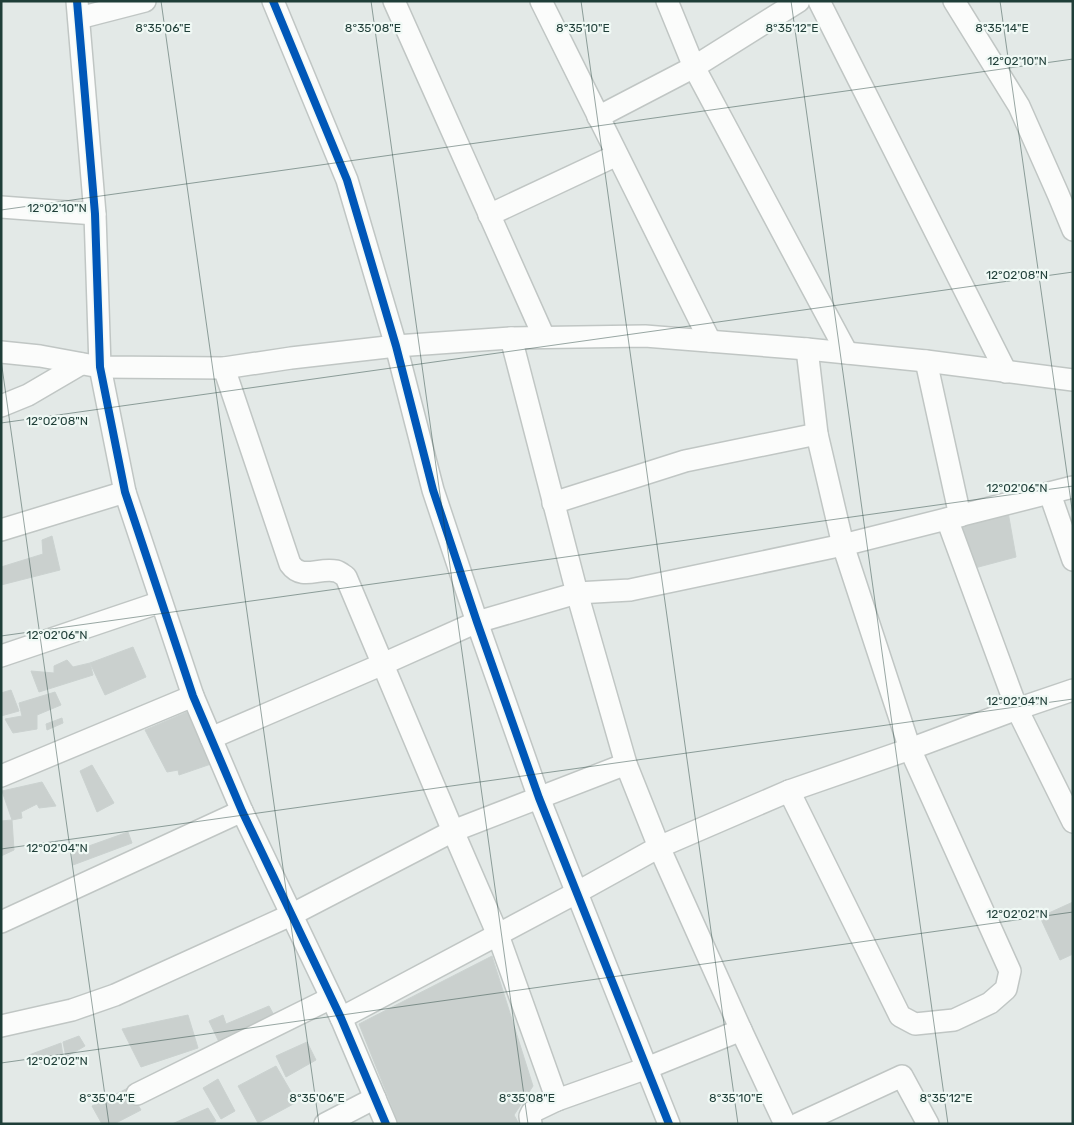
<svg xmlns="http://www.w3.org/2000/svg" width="1074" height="1125" font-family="Rubik,sans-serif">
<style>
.building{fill:#cad0ce;stroke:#cbd2d0}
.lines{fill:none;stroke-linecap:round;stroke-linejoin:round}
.street-casing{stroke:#c0c6c4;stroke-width:24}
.street{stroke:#fbfcfb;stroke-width:21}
.cycleway-casing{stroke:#f0f9f5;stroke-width:11}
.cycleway{stroke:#0057b8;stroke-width:8}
.ticks{fill:none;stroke:#1f3e38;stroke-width:1;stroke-opacity:0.45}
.ticks-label{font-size:12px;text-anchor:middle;fill:#1f3e38;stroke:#f0f9f5;stroke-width:4.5;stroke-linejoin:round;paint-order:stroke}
</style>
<rect width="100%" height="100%" fill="#e3e9e7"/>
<g class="building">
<path d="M1008 512 1016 557 971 569 958 526Z"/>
<path d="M52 536 60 570 1 585V567L43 554 42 540Z"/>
<path d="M133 647 146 677 105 695 90 663Z"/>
<path d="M67 660 73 667 90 663 93 675 39 692 31 671 54 673V666Z"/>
<path d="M11 690 19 711 1 716V693Z"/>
<path d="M55 692 61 705 37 715V729L13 733 5 719 22 716 19 703Z"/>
<path d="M187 712 211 764 179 775 178 770 167 772 145 730Z"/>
<path d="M62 718 63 723 47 730 46 724Z"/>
<path d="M92 765 114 803 97 812 80 771Z"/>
<path d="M42 782 56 806 39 808 37 804 21 812 22 818 12 820 2 791Z"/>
<path d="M12 820 14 850 1 856V821Z"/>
<path d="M128 832 132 843 73 865 72 852Z"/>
<path d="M1073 902V954L1060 960 1040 917Z"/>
<path d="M492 956 533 1086 514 1115 519 1124H399L359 1024Z"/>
<path d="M269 1006 275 1017 219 1042 209 1021 223 1015 226 1024Z"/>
<path d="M188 1015 198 1048 141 1067 122 1029Z"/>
<path d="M79 1036 85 1046 66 1057 63 1042Z"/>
<path d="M307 1042 316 1060 286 1077 276 1056Z"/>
<path d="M61 1043 63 1056 32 1066 29 1055Z"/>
<path d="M276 1066 297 1102 258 1123 238 1086Z"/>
<path d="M218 1079 235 1111 221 1119 203 1088Z"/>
<path d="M128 1088 141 1110 114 1124H102L92 1106Z"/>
<path d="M208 1108 216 1121 210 1124H172Z"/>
</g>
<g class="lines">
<g class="street-casing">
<g id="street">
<path d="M77 1 95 214 100 367 125 492 193 696 242 811 341 1018 386 1124"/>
<path d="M273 1 347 180 396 346 433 490 477 622 539 798 669 1124"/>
<path d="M394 1 544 337"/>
<path d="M541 1 710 341"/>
<path d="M667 1 694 67 847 353"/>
<path d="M819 1 1006 372"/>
<path d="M954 1 1019 106 1058 194 1073 230"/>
<path d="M79 18 145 1"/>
<path d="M598 117 694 67 799 1"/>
<path d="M1 207 95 214"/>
<path d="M489 215 617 155"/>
<path d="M511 338 577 593 626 764 659 847 741 1030 785 1124"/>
<path d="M1 352 40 356 100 367 224 368 291 358 396 346 511 338 645 336 807 349 926 361 1073 380"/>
<path d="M926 361 960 516"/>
<path d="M224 368 290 564C302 581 319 567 336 571 340 572 343 575 346 577L453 831 498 935 557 1100"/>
<path d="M1 406 28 395 81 364"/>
<path d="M1050 494 1073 560"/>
<path d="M553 503 685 461 817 434"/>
<path d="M947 519 1017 709 1073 822"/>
<path d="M1 530 125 492"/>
<path d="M1 656 161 602"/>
<path d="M211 738 383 664 477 622 577 593 630 590 843 545 1073 487"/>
<path d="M1 776 193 696"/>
<path d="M789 791 900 1016 915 1024 954 1020 990 1003 1006 989 1010 971 910 749 843 545 817 434 807 349"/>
<path d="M1 922 242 811"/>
<path d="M341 1018 576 893 659 847 789 791 910 749 1017 709 1073 690"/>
<path d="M1 1026 72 1010 115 995 291 915 453 831 626 764"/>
<path d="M137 1094 331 998"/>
<path d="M325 1124 375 1098"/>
<path d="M531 1124 530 1116 532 1112 557 1100 647 1068 741 1030"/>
<path d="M798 1124 902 1076 928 1124"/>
</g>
</g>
<use href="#street" class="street"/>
<g class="cycleway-casing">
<g id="cycleway">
<path d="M77 1 95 214 100 367 125 492 193 696 242 811 341 1018 386 1124"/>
<path d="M273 1 347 180 396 346 433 490 477 622 539 798 669 1124"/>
</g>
</g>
<use href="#cycleway" class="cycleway"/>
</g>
<path class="ticks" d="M161 1 319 1124M371 1 528 1124M581 1 738 1124M791 1 948 1124M1000 1 1073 516M1 210 1073 59M1 360 109 1124M1 423 1073 272M1 636 1073 486M1 849 1073 699M1 1063 1073 912"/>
<g class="ticks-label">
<text x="163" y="32">8°35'06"E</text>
<text x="373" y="32">8°35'08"E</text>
<text x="583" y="32">8°35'10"E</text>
<text x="792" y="32">8°35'12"E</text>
<text x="1002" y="32">8°35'14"E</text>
<text x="1017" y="65">12°02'10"N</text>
<text x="57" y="212">12°02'10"N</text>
<text x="1017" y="279">12°02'08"N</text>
<text x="57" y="425">12°02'08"N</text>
<text x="1017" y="492">12°02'06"N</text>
<text x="57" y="639">12°02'06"N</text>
<text x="1017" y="705">12°02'04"N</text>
<text x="57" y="852">12°02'04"N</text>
<text x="1017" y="918">12°02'02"N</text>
<text x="57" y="1065">12°02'02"N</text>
<text x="107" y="1102">8°35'04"E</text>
<text x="317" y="1102">8°35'06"E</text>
<text x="527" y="1102">8°35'08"E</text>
<text x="736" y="1102">8°35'10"E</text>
<text x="946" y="1102">8°35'12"E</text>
</g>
<rect width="1074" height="1125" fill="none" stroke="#1f3e38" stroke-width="5"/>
</svg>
